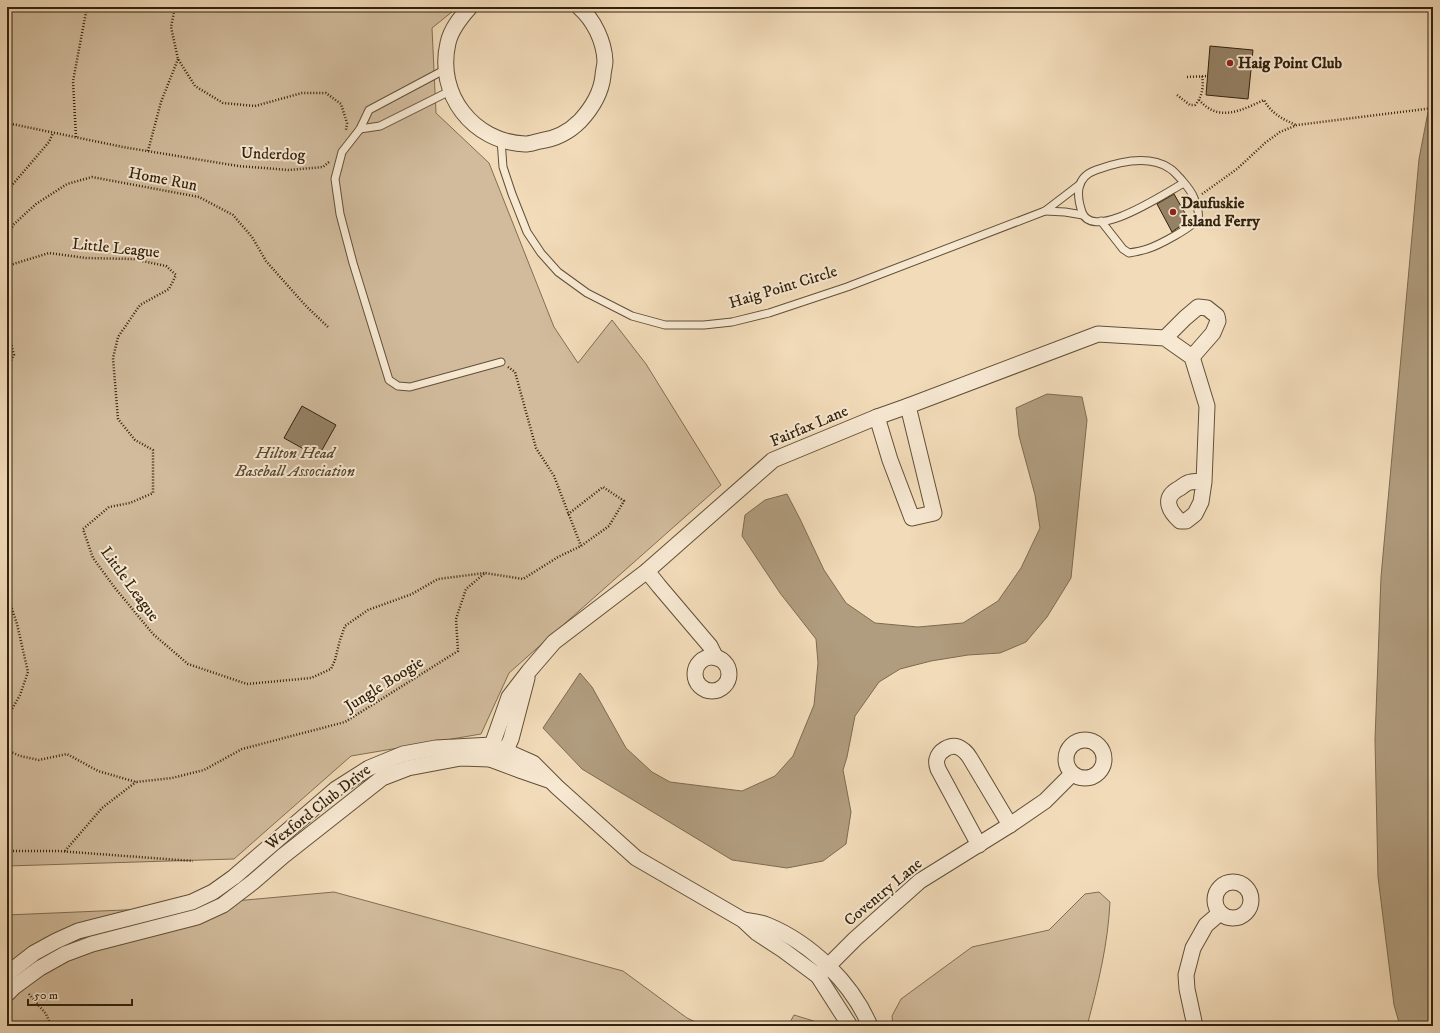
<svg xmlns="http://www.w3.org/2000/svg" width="1440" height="1033" font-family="'IM FELL DW Pica',serif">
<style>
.green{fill:#d1bb9c;stroke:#816e54}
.water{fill:#b09c7e;stroke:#7d6b50}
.building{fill:#958266;stroke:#31210c}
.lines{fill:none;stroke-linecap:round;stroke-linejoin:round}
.lane-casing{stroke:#615037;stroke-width:9}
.street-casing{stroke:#615037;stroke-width:17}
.path{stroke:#31210c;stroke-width:2.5;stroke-dasharray:1 2;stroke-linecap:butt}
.lane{stroke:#f7e8d2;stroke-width:7}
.street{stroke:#f7e8d2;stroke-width:15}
.poi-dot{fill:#8f2418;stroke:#f7e8d2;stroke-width:1.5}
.labels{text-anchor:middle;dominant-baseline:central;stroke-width:4;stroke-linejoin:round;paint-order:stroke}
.poi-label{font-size:16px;font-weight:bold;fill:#31210c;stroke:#f7e8d2;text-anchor:start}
.street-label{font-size:16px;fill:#31210c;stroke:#f7e8d2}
.park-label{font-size:16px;font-style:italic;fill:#594830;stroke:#f7e8d2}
</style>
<rect width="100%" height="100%" fill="#f2dbb9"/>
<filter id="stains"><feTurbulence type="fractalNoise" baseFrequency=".005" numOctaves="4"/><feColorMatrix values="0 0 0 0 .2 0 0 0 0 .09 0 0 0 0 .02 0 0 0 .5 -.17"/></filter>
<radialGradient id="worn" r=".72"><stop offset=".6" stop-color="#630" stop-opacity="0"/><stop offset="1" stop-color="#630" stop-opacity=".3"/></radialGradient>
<g class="green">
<path d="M7 7H458L432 28 436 113 489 163 554 327 578 363 612 320 646 364 721 485 509 673 481 734 351 756 234 859 7 866Z"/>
<path d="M334 892 623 971 687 1018 704 1026H7V915L147 909Z"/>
<path d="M1099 892 1110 902C1108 944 1098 985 1087 1026H893L892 1016 901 999 972 947 1049 930 1085 894Z"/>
<path d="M794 1015 830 1026H788Z"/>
</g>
<g class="water">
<path d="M1433 86V1026H1400L1394 1005 1378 877 1375 740 1381 577 1419 159Z"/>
<path d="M1047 394 1082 397 1087 420 1071 578 1047 617 1026 642 1000 653 968 655 931 661 900 669 879 682 855 716 847 757 843 770 851 812 846 844 823 861 787 868 732 860 582 769 543 728 580 673 592 687 626 748 652 772 670 782 742 791 775 776 793 756 814 705 818 663 816 639 780 593 742 536 745 515 765 500 787 494 800 519 824 570 846 603 875 623 918 627 963 623 998 601 1021 568 1040 528 1035 495 1019 436 1016 408Z"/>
</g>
<g class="building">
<path d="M1210 46 1253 50 1248 99 1206 95Z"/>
<path d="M1174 194 1189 220 1172 232 1157 204Z"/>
<path d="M302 406 336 425 318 457 284 438Z"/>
</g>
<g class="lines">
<g class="lane-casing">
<g id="lane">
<path d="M446 69 369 110 360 129 342 152 335 179 340 214 353 263 389 380 398 386 410 387 501 362"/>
<path d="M360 129 380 126 450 91"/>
<path d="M501 140 503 167 512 194 527 232 541 253 558 272 587 293 632 316 665 325H704L732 322 769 313 847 287 1045 211 1079 185"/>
<path d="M1045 211 1065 212 1083 215"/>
<path d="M1101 221 1123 249 1129 253C1135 252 1141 251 1147 249 1157 246 1194 227 1198 218 1200 212 1196 204 1194 198 1191 190 1185 184 1180 178 1177 175 1173 170 1169 168 1148 154 1118 162 1096 170 1076 177 1076 194 1082 212 1093 243 1168 191 1184 183"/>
</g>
</g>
<g class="street-casing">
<g id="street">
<path d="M470 7C461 17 451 29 448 43 436 94 473 142 525 144 530 144 535 142 540 141 555 139 569 132 580 121 592 108 601 94 603 76 603 71 605 66 605 61 604 41 594 20 579 7"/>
<path d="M1165 338 1185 318 1198 307 1207 308 1217 316 1218 321 1213 333 1192 357"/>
<path d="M877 417 890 460 912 518 934 513 908 406"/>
<path d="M647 571 659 586 710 646 716 658"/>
<circle cx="712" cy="674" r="17"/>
<circle cx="1085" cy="759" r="19"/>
<path d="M490 759 492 745 509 697 529 671 554 642 647 571 773 460 877 417 908 406 1098 334 1165 338 1192 357 1207 406 1204 482 1201 502 1195 514 1186 521H1180C1168 510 1162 497 1180 488 1183 486 1187 482 1191 482 1195 481 1200 482 1204 482"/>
<path d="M504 759 506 750 511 739 527 678"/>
<path d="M979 845 938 769C937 766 936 762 937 759 939 751 950 744 958 747 963 749 967 753 970 758L1010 825"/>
<circle cx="1233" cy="900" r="18"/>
<path d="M744 920C751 921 760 922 767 925 811 943 852 983 870 1026"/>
<path d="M7 974 34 953 56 941 78 931 192 902 213 892 234 877 336 789 369 768 403 754 436 748 492 745 533 763 557 787 636 858 743 920 757 933 783 950 818 976 850 1026"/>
<path d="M818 976 855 939 920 881 1010 825 1045 801 1072 774"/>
<path d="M7 994 14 987 40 968 65 954 92 944 197 917 223 905 253 882 283 856 382 778 408 768 461 758 490 759 522 771 548 780"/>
<path d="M1195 1026 1187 989 1186 975 1193 948 1206 925 1220 913"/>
</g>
</g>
<g class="path">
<path d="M175 7 171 27 178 59 195 86 223 103 255 106 302 93H326L341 104 347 123 346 130"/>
<path d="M1187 77 1208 76"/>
<path d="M1177 95 1190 105H1195C1202 97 1204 86 1202 76"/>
<path d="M1199 100C1203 104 1207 108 1212 110 1229 118 1248 107 1264 100 1271 113 1282 119 1296 125"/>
<path d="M7 123 123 147 238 166 289 170 323 167 329 162"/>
<path d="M76 137 73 81 87 7"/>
<path d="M148 151 161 102 178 59"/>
<path d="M7 191 49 142 53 133"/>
<path d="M1202 194 1237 169 1265 143 1280 132 1297 125 1433 108"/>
<path d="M7 238 13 225 36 204 67 184 92 177 199 197 233 215 252 237 266 261 305 305 329 328"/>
<path d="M7 266 49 253 86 258 133 259 166 266 176 275 169 289 140 305 118 337 113 358 118 419 135 440 153 450V493L130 503 109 507 83 529 93 558 115 588 153 634 188 664 247 684 311 678 331 669 335 660 340 640 345 626 368 610 412 594 438 579 485 573"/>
<path d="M7 328 14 355 7 368"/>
<path d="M508 367 515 372 536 448 554 476 581 546"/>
<path d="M7 594 17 624 28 672 20 695 7 718"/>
<path d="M7 750 20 756 39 760 67 754 98 771 136 782 172 778 204 770 242 749 345 722 458 651 456 619 466 589 485 573 523 579 558 557 581 546 609 526 624 501 603 487 567 515"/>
<path d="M7 851H58L193 861"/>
<path d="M65 851 102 808 136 782"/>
<path d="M29 994 46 1014 51 1026"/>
</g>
<use href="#lane" class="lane"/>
<use href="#street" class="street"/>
</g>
<g class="poi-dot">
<circle cx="1230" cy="63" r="4"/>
<circle cx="1173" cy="212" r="4"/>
</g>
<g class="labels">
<g class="poi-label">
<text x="1238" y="63">Haig Point Club</text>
<text x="1181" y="203">Daufuskie<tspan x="1181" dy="18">Island Ferry</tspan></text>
</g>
<g class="street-label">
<text transform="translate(273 154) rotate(2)">Underdog</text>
<text transform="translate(163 179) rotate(11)">Home Run</text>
<text transform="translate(116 248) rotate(6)">Little League</text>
<text transform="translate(783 287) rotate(-17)">Haig Point Circle</text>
<text transform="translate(809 426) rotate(-23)">Fairfax Lane</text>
<text transform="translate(130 584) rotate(54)">Little League</text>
<text transform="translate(384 684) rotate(-32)">Jungle Boogie</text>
<text transform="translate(318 807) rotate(-38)">Wexford Club Drive</text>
<text transform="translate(883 892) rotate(-40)">Coventry Lane</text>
</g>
<g class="park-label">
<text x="295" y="453">Hilton Head<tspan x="295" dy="18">Baseball Association</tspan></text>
</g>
</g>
<rect width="1440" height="1033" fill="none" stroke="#f2dbb9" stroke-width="24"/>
<rect x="8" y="8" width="1424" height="1017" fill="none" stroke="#31210c" stroke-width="2"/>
<rect x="12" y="12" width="1416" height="1009" fill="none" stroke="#31210c"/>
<path d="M28 999v6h104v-6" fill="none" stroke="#31210c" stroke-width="2"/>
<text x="34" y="999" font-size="12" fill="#31210c" stroke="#f7e8d2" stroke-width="3" paint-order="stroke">50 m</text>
<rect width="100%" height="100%" filter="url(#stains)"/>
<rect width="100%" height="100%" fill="url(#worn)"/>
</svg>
